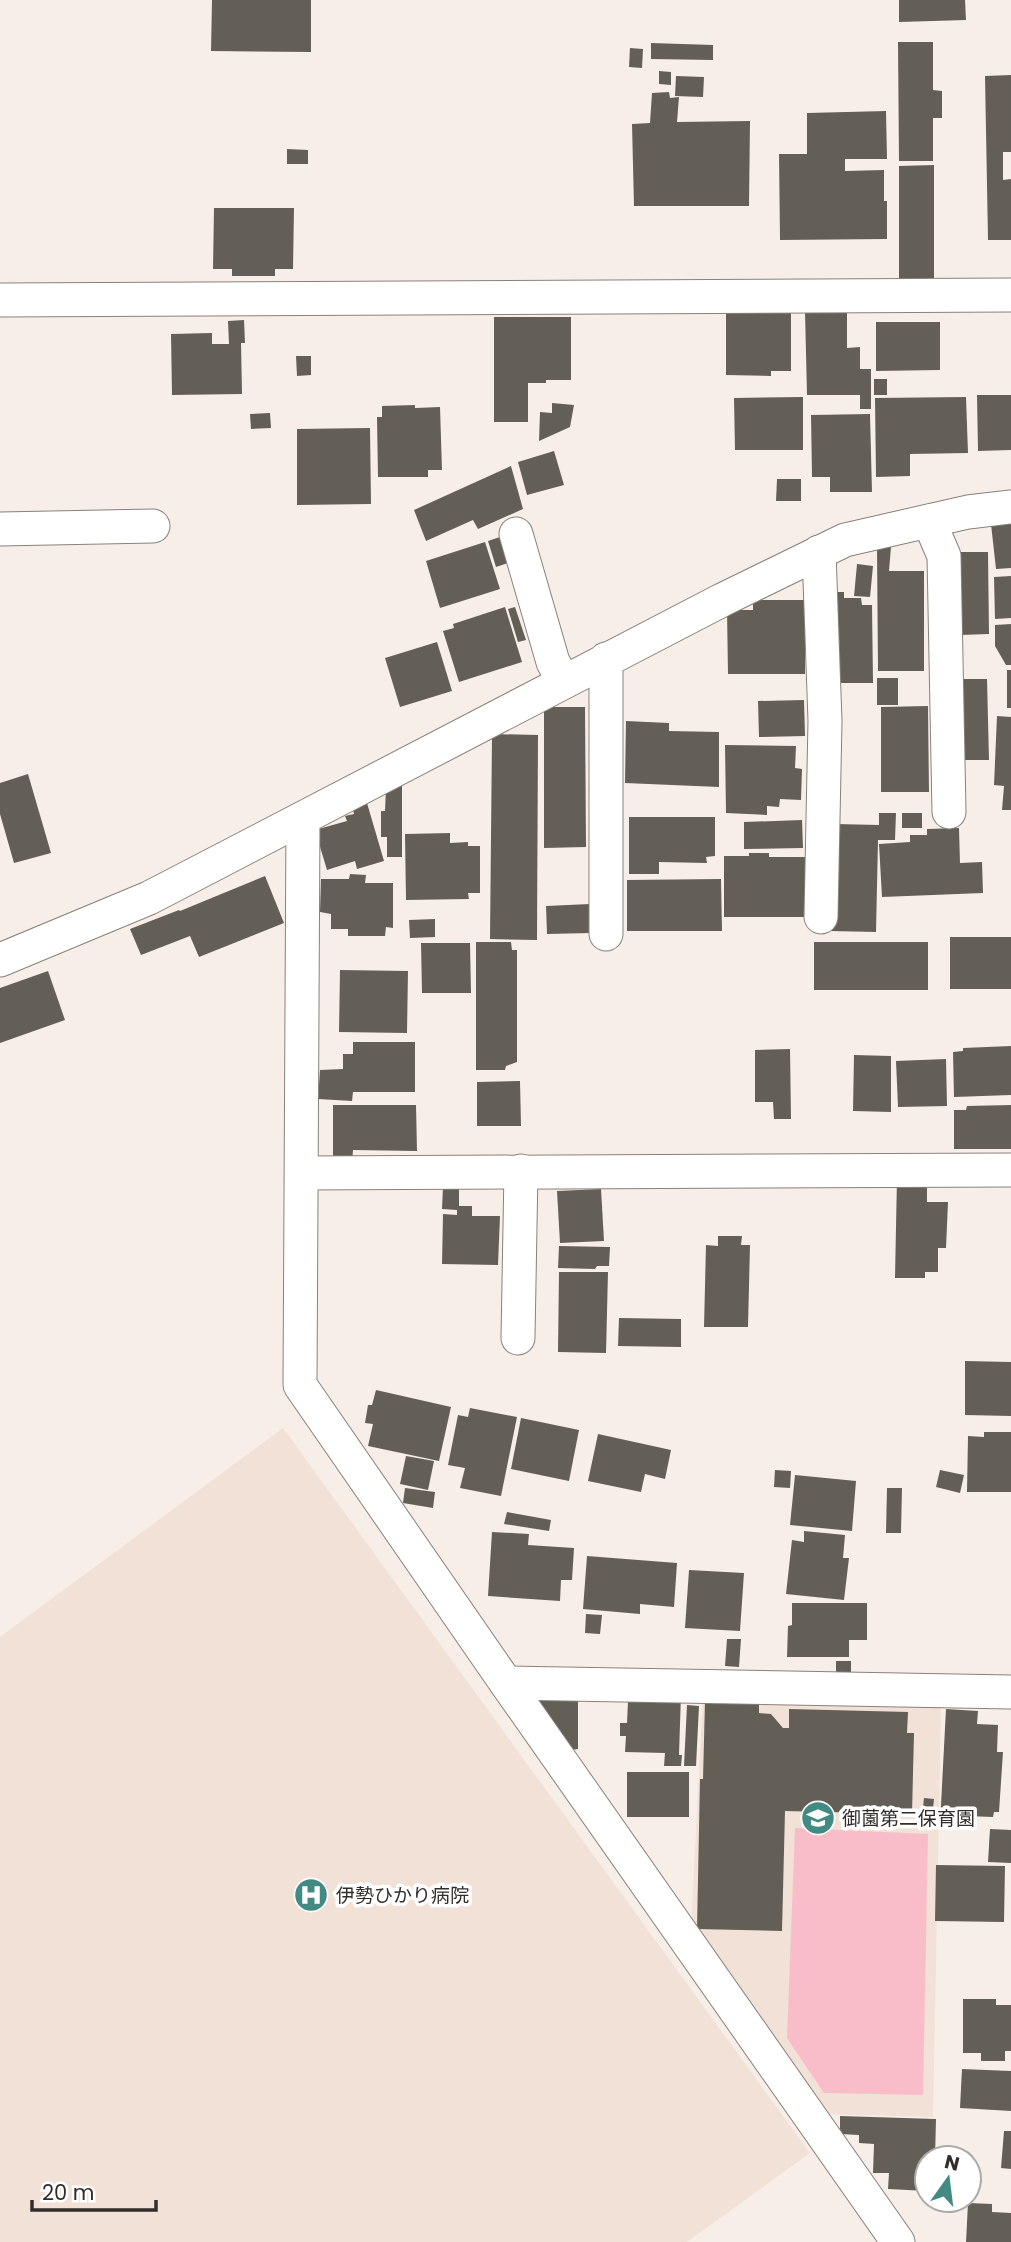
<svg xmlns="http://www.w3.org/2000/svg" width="1011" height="2242" font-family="Poppins,'Noto Sans JP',sans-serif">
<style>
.built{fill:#f1e1d6}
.green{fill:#f9bdc9}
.building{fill:#635f57}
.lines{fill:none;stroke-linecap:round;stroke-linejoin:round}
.street-casing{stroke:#89817b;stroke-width:35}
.street{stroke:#fff;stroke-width:33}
.labels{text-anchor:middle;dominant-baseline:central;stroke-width:7;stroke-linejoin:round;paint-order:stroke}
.poi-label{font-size:19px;fill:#312d2b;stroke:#fff;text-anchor:start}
</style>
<rect width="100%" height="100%" fill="#f8eee8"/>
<g class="built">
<path d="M283 1428 810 2153 687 2242H0V1637Z"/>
<path d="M703 1694 939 1702 941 1708 933 2117 820 2114 691 1929Z"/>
</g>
<path class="green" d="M795 1828 928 1834 923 2095 824 2093 787 2038Z"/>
<g class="building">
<path d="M212 0H311V52L211 51Z"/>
<path d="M899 0H965L966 20 899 22Z"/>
<path d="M898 42H933V90L942 91V118H933V161H899Z"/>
<path d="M651 43 713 45V60L651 59Z"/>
<path d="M630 48 643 49 642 68 629 67Z"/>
<path d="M659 71 671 72V85L659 84Z"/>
<path d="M1011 75V152H1003V180L1011 179V240H988L985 76Z"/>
<path d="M676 76 704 77 703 97 675 96Z"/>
<path d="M669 92 670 98 679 97 677 122 750 121 749 206H634L632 124 650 123 652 93Z"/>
<path d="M886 111 887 159H845V171L884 170V201H887V239L780 240 779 154H807V113Z"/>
<path d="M287 149 308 150V164H287Z"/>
<path d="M934 165V280L899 281V166Z"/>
<path d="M214 208H294L293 269H275V276H232V269H213Z"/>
<path d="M805 311 847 312V348L860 347V369H871V409H860V395H807Z"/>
<path d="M726 313H791V371H771V376L726 375Z"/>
<path d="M494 317H571V380H546V383H528V422H494Z"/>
<path d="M244 320 245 343H241L242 394 172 395 171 334 212 333V344H229L228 321Z"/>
<path d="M876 322H940V370L876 371Z"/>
<path d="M296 356H311V375L297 376Z"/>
<rect x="874" y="379" width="13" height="16"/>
<path d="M977 395H1011V450L978 451Z"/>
<path d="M803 397V450H735L734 398Z"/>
<path d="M966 397 968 453 910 454V476L876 477 875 398Z"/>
<path d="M552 403 574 405 570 427 539 441 540 412 552 413Z"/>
<path d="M415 405V408L440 407 442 470H428V477H378L377 417H382V406Z"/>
<path d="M270 413 271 428 251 429 250 414Z"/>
<path d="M870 414 872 492H830V477H812L811 415Z"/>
<path d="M370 428 371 504 297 505V429Z"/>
<path d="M554 451 564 485 527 495 518 462Z"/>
<path d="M511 466 523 509 478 529 473 520 426 541 414 510Z"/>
<path d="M777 479H801V501H776Z"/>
<path d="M1011 523V568L996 569 991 524Z"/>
<path d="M500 537 508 563 496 567 488 541Z"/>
<path d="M485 542 500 589 440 608 426 561Z"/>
<path d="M877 547H891L889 571H924V671H878Z"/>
<path d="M959 552H988L989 634 960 635Z"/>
<path d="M857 564 873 566 870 597 854 596Z"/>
<path d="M1011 576V618L995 619 994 577Z"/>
<path d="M835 592H844V598H861L862 605H872L873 683H836Z"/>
<path d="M753 600H805V674H728L727 610H753Z"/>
<path d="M505 607 522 662 459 682 443 631 454 628 453 624Z"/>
<path d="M515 607 526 640 518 642 508 609Z"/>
<path d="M1011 624V665H1006L995 646V625Z"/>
<path d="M437 642 452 691 400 707 385 658Z"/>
<rect x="1007" y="670" width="4" height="38"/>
<rect x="877" y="678" width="21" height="27"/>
<path d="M961 679H987L989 760H960Z"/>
<path d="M804 700 805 736 759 737 758 701Z"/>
<path d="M928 706 929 792H881V707Z"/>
<path d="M544 707H585L586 847 544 848Z"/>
<path d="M997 716 1011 717V810H1002L1004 786 994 785Z"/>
<path d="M626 721 669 723V731L719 732V787L625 783Z"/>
<path d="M492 734 538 735 537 940 490 939Z"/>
<path d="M725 745 796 746 795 768 802 769 801 800 780 799 779 807 767 806V815L726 813Z"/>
<path d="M28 774 51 853 14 863 0 814V783Z"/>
<path d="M402 782V857H387V837H381V811H385L386 788Z"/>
<path d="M367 803 384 861 357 869 355 861 327 870 315 830 347 821 345 816 354 814 353 810Z"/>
<path d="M879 813H896L895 840H878L876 932 831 931 836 824 879 825Z"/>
<rect x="902" y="813" width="20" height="15"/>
<path d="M629 817H715V856L706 857 707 863 659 862V874H629Z"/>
<path d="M802 820 803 848 744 849V822Z"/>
<path d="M959 828 960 863 982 862 983 893 882 897 879 844 910 842V835H927V829Z"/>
<path d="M450 833V843L468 842V846H480V893H468L469 899 406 900 405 834Z"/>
<path d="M749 853H769V857H809V917H724V856H749Z"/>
<path d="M350 874 366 875 365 883H393V928L386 927 385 936H348V929H331V914L320 912 321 879H349Z"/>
<path d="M265 876 284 923 199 957 190 936 141 955 130 929 179 910 180 911Z"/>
<path d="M721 879 722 931H627V880Z"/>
<path d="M590 904 591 933 547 934 546 906Z"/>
<path d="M435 919V937L410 938 409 920Z"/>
<rect x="950" y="937" width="61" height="52"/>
<path d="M476 942H511L512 950H517V1062L506 1066 505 1070H476Z"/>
<rect x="814" y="942" width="114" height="48"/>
<path d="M421 943H470L471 993H422Z"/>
<path d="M340 970 408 971 407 1033 339 1032Z"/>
<path d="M48 971 65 1020 0 1043V988Z"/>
<path d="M353 1042H415V1092H353L352 1101 318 1099 320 1070 343 1069V1054H353Z"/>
<path d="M1011 1046V1095L954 1097 953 1052 963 1051V1048Z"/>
<path d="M790 1049 791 1119H774L773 1102H755V1050Z"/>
<path d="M854 1055 891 1056V1112L853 1111Z"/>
<path d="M946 1059 947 1106 898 1107 896 1061Z"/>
<path d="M520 1081 521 1126H477V1082Z"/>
<path d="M333 1105H416L417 1151 353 1150 352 1163 333 1162Z"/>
<path d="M1011 1105V1149H954V1110H966L967 1106Z"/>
<path d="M897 1177H927V1202H948L946 1248H938V1272H925V1278H895Z"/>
<path d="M443 1186H459V1206H472V1216H500L498 1265 442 1264 443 1214 457 1215V1210L442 1209Z"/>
<path d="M601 1189 604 1241 560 1243 557 1191Z"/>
<path d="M718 1236H742L741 1245H750L748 1327H704L706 1245 718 1246Z"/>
<path d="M559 1246 610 1247 609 1266H597L595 1269 558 1268Z"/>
<path d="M559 1272H608L606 1353 558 1352Z"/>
<path d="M619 1318 681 1319V1347L618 1346Z"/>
<path d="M965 1361 1011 1362V1416L965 1415Z"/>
<path d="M376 1390 451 1407 439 1461 368 1446 373 1424 365 1423 368 1405H372Z"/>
<path d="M470 1408 517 1417 501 1496 460 1488 465 1468 448 1465 458 1415 468 1417Z"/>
<path d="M521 1418 579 1430 569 1481 511 1469Z"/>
<path d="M984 1432H1011V1492H967L968 1436 984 1437Z"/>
<path d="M598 1434 671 1450 665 1479 645 1474 641 1492 588 1481Z"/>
<path d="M406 1456 434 1461 428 1490 400 1484Z"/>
<path d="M775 1470 791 1471 790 1488 774 1487Z"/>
<path d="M940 1470 964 1475 960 1493 936 1487Z"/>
<path d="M795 1475 856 1481 852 1531 790 1525Z"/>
<path d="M405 1488 435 1492 433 1508 403 1503Z"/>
<path d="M887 1488H902L901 1533H886Z"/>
<path d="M507 1512 551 1520 549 1531 504 1524Z"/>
<path d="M804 1531 845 1535 843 1558H849L844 1600 786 1594 792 1540 804 1542Z"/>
<path d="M492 1532 529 1534 528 1545 574 1548 572 1580H561L560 1601 488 1596Z"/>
<path d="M587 1556 677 1563 674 1607 640 1604V1614L583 1609Z"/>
<path d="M689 1570 744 1573 740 1631 685 1628Z"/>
<path d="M792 1603H867V1640H849V1657H787L788 1626 792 1625Z"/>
<path d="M586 1614 602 1615 600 1634 585 1633Z"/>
<path d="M727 1639H741L739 1667 725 1666Z"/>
<rect x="836" y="1661" width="15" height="11"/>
<path d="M681 1694 679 1755H682L681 1766H664L665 1753 625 1752 626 1736H620V1723H627L628 1701Z"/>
<path d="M533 1697H578V1749L571 1750Z"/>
<path d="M705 1701 759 1702V1713L771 1714 783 1728H789V1709L908 1712 907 1733H914L912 1814 785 1811 782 1931 697 1929 700 1779H703Z"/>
<path d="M687 1705 699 1706 696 1766H684Z"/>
<path d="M946 1709 978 1711 977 1724 998 1725 997 1752H1003L999 1812H994L993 1817 966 1816 965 1825 940 1824Z"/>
<rect x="627" y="1772" width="62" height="45"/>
<path d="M924 1798 934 1799 932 1818 922 1817Z"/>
<path d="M990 1829 1011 1830V1863L988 1862Z"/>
<path d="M936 1865 1005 1866 1004 1922 935 1921Z"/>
<path d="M963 1999H996V2005H1011V2051H1005V2061H981V2053H963Z"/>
<path d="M962 2069 1011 2071V2111L960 2108Z"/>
<path d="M840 2116 936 2119 935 2158H927V2191L888 2189 889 2173H873L874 2144 859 2143V2135L840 2134Z"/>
<path d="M1004 2131H1011V2169L1001 2168Z"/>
<path d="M968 2203 992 2204V2212L1011 2213V2242H966Z"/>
</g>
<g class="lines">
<g class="street-casing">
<g id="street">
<path d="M0 300 1011 295"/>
<path d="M929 521 944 556 949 812"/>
<path d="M0 529 153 526"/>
<path d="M516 534 553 662 564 682"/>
<path d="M819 552 825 721 821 917"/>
<path d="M606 659V934"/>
<path d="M303 819 300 1385 506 1683 898 2242"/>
<path d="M0 960 149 898 722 600 845 540 968 512 1011 507"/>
<path d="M302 1173 1011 1170"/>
<path d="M518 1338 521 1171"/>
<path d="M506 1683 1011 1692"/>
</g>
</g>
<use href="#street" class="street"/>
</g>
<defs>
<g id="school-disc" transform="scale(1.75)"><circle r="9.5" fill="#438a82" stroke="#fff"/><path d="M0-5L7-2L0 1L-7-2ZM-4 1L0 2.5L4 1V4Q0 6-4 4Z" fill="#fff"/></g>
<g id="hospital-disc" transform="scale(1.75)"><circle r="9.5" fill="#438a82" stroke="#fff"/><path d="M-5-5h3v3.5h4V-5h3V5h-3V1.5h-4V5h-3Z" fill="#fff"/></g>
</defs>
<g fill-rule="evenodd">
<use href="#school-disc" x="818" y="1818"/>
<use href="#hospital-disc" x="311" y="1895"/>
</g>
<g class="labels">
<g class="poi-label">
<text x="842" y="1818">御薗第二保育園</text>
<text x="336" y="1895">伊勢ひかり病院</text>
</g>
</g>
<g transform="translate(948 2179) rotate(14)"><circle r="33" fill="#ffffff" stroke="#adabaa" stroke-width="2"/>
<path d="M0-5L12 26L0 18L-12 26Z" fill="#438a82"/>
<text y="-10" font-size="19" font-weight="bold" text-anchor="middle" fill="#312d2b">N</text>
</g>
<path d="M32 2200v10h124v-10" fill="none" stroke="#312d2b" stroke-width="3.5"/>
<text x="42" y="2200" font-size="21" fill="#312d2b" stroke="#ffffff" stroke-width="5" paint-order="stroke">20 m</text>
</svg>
